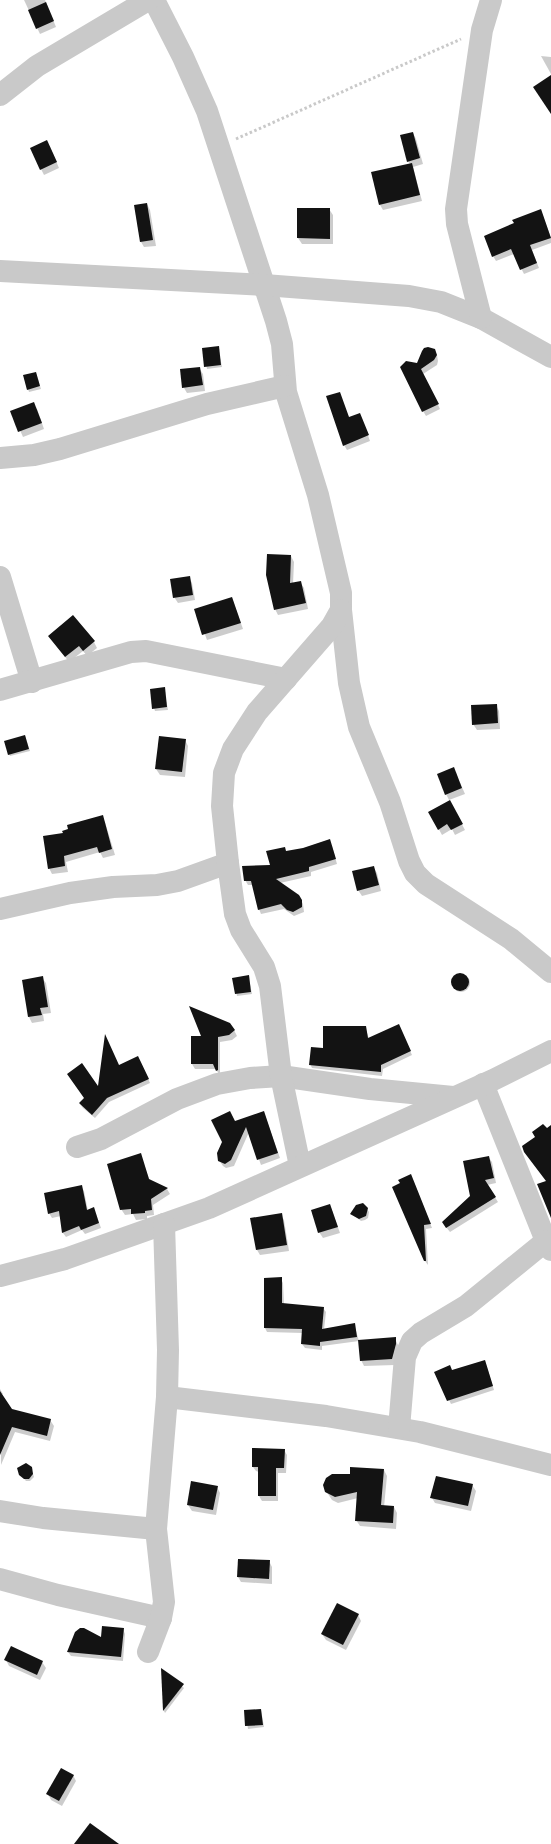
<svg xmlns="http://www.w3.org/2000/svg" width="551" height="1844" font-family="'Work Sans',sans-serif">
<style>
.shadow{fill:#0003}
.building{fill:#131313}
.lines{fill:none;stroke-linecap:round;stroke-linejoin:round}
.path{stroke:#c9c9c9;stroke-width:3;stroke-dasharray:2.5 2.5;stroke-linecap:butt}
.minor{stroke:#c9c9c9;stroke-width:22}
</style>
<rect width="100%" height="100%" fill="#fff"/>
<g class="shadow">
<path d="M24 0H45L56 27 40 34Z"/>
<path d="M541 56 551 57V74Z"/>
<path d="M413 133 416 139 423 164 413 167 422 201 383 210 380 205 410 164 408 161Z"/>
<path d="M50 147 59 168 44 175 41 169Z"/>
<path d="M147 204 150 210 156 246 144 247 141 242Z"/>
<path d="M298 209H329L333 215V244H302L298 238Z"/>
<path d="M543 216 551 238V243L532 250 539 268 524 274 514 254 496 261 493 256Z"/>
<path d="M218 347 222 367 207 369 203 349Z"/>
<path d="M437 355 438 361 437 365 423 374 440 409 426 416 423 411 418 364Z"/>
<path d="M199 368 203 374 205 391 187 393 184 388Z"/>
<path d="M36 373 41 389 29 392 28 389Z"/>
<path d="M339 393 349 418 362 419 370 441 347 450 344 445Z"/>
<path d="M37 409 44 429 23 437 12 412Z"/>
<path d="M291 556 294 562 293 584 300 582 304 588 308 609 278 615 275 609Z"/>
<path d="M189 577 192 583 195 600 178 603 174 597Z"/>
<path d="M232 598 243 629 207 640 196 610Z"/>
<path d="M50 637 94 642 97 648 87 656 83 651 69 662Z"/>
<path d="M164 689 168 710 155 711 154 708Z"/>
<path d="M496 705 499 711 500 729 477 730 473 724Z"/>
<path d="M25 736 30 751 10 756 9 754Z"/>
<path d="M185 740 188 746 185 777 160 775 156 769Z"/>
<path d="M454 769 465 794 449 800 446 794Z"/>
<path d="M450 802 465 830 455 835 452 829 442 835 430 813Z"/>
<path d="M102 817 105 822 115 855 103 858 100 852 66 862 68 872 52 874 49 868 65 834Z"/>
<path d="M332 846 337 864 311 872V876L280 883 300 898 303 904 304 912 294 916 284 909 261 914 259 909 253 885H248L245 880 271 866 286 852Z"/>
<path d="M373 867 377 873 381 891 362 896 358 890Z"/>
<circle cx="461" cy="983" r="9"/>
<path d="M42 978 46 983 51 1013 43 1014 44 1021 32 1023 29 1017 23 981Z"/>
<path d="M234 979H249L252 994 237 996Z"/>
<path d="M365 1027 369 1039 400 1029 412 1055 383 1069 382 1076 312 1068 310 1064 324 1049Z"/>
<path d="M234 1030 237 1036 232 1040 220 1042V1076L216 1069H195L192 1064V1038Z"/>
<path d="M140 1061 150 1083 109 1102 95 1118 83 1108 80 1104 99 1089 119 1066Z"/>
<path d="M264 1113 280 1158 261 1165 249 1132 234 1166 226 1168 223 1166 219 1160 235 1122Z"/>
<path d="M140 1155 150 1181 167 1189 170 1194 153 1205 154 1215 147 1216V1219L136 1220 133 1214 125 1215 121 1209Z"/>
<path d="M489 1158 492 1162 496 1183 487 1185 498 1202 450 1232 446 1227 472 1197Z"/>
<path d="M413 1180 432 1228 426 1229 428 1265 425 1261Z"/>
<path d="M81 1186 84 1191 88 1211 96 1214 101 1228 85 1234 82 1230 66 1237 63 1233 61 1216 52 1218 49 1213Z"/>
<path d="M330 1205 340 1233 323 1238 319 1232Z"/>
<path d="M367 1209 369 1212 368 1218 365 1220 361 1221 352 1214Z"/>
<path d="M281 1215 284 1220 289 1251 260 1255 257 1250Z"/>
<path d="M266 1279H281L283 1283 284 1304 323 1308 326 1312 324 1330 354 1324 359 1341 322 1346V1350L305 1348 302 1344 303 1333 267 1332 265 1328Z"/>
<path d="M395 1339 398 1345 395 1365 364 1366 361 1360Z"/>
<path d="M485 1361 494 1390 451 1404 436 1373 452 1371Z"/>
<path d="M0 1389 3 1394 1 1395 11 1410 50 1420 54 1426 50 1441 15 1432 1 1465Z"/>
<path d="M284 1450 287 1455 286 1473H278V1501H262L259 1496V1472L256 1471 253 1467Z"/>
<path d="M384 1470 387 1476 384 1507H394L397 1513 396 1529 360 1526 356 1520 358 1498 338 1503 332 1500 324 1488Z"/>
<path d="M32 1471 34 1477 30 1481H26L20 1474Z"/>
<path d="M472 1485 476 1491 471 1511 435 1503 432 1498Z"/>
<path d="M217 1487 220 1493 216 1515 192 1511 188 1505Z"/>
<path d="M269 1561 272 1567V1584L241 1582 238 1577Z"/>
<path d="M358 1615 361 1621 346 1650 326 1640 322 1634Z"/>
<path d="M123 1629 125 1634 123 1661 71 1656 68 1652Z"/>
<path d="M6 1660 42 1662 46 1668 40 1680 9 1666Z"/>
<path d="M162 1670 184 1688 165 1713 164 1711Z"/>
<path d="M261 1710 264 1727 248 1729 245 1711Z"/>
<path d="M73 1775 76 1781 62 1806 51 1800 48 1794Z"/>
</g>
<g class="building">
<path d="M46 2 54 21 36 29 28 10Z"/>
<path d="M551 75V114L533 87Z"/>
<path d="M413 132 420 158 407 162 400 135Z"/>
<path d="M47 140 57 162 40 170 30 148Z"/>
<path d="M412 163 420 195 379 205 371 172Z"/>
<path d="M147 203 153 240 140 242 134 205Z"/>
<path d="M297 208H330V239L297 238Z"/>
<path d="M541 209 551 238 530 245 537 263 520 270 511 249 492 257 484 236 514 223 512 220Z"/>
<path d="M219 346 221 365 204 367 202 348Z"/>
<path d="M428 347 435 349 437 355 434 360 421 369 439 404 422 412 400 367 406 361 417 363 422 351 424 348Z"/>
<path d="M200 367 203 385 182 388 180 369Z"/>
<path d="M36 372 40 386 27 390 23 375Z"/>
<path d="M340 392 349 417 360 413 369 435 343 446 326 396Z"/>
<path d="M34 402 42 423 18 432 10 411Z"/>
<path d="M267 554 291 555 290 583 301 581 306 603 274 610 266 575Z"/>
<path d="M190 576 193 595 173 598 170 579Z"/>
<path d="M232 597 241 623 202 635 194 609Z"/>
<path d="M73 615 95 641 83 651 79 646 65 657 48 636Z"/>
<path d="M165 687 167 707 152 709 150 689Z"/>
<path d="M497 704 498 723 472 725 471 705Z"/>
<path d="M25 735 29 749 8 755 4 741Z"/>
<path d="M159 736 186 739 182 772 155 769Z"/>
<path d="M454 767 462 788 445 795 437 774Z"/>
<path d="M450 800 463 824 451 830 447 824 438 830 428 812Z"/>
<path d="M103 815 112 849 99 853 97 847 64 856 65 866 48 869 43 836 63 833 62 831 68 829 67 825Z"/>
<path d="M330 839 336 859 309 867V871L276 879 299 895 302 900V907L293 912 287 910 281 904 258 910 251 881H244L242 866 270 865 266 851 285 847 286 851 303 848Z"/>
<path d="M374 866 379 885 357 891 352 871Z"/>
<circle cx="460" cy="982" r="9"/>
<path d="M249 975 251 992 235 994 232 978Z"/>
<path d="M43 976 48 1007 40 1008 42 1015 28 1017 22 980Z"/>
<path d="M189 1006 230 1023 235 1030 229 1035 218 1037V1070L216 1071 213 1064H191V1036H201Z"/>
<path d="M399 1024 411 1051 381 1065V1072L309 1065 311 1047 323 1048V1026H366L368 1038Z"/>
<path d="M105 1034 119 1065 138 1056 149 1079 107 1098 92 1115 79 1103 84 1098 67 1074 82 1063 98 1086Z"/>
<path d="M230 1111 235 1121 264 1111 278 1153 257 1160 246 1127 231 1160 225 1164 218 1161 217 1153 222 1142 211 1120Z"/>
<path d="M543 1124 547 1128 551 1125V1218L537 1184 546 1181 524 1152 522 1146 535 1137 532 1132Z"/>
<path d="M141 1153 149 1179 168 1188 151 1199 152 1210 145 1211V1213L131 1214V1209L120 1210 107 1164Z"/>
<path d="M489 1156 494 1178 485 1180 496 1197 446 1228 442 1222 470 1196 463 1161Z"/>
<path d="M411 1174 431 1224 424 1225 426 1261H424L392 1187 400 1183 398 1180Z"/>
<path d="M82 1185 87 1210 94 1207 99 1223 81 1230 79 1226 62 1233 59 1211 48 1214 44 1193Z"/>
<path d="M363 1203 368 1208 366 1216 359 1219 350 1214 356 1205Z"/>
<path d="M330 1204 338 1227 318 1233 311 1210Z"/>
<path d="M282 1213 287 1245 256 1250 250 1218Z"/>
<path d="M282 1277V1303L324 1307 322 1329 355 1323 357 1337 320 1342V1346L301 1344 302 1329 264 1328V1278Z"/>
<path d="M396 1337V1344L392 1359 360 1361 358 1340Z"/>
<path d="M485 1360 493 1386 447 1401 434 1372 450 1365 452 1370Z"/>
<path d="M0 1391 12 1409 51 1419 47 1436 12 1427 0 1455Z"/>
<path d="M252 1448 285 1449 284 1468H276V1496H258V1467H252Z"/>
<path d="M26 1463 32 1467 33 1474 29 1479H24L19 1475 17 1468Z"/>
<path d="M350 1467 384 1469 381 1505 394 1506 393 1523 355 1521 357 1492 335 1497 325 1492 323 1485 326 1478 332 1474H350Z"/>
<path d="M436 1476 473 1484 468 1506 430 1498Z"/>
<path d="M191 1481 218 1486 213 1510 187 1505Z"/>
<path d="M238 1559 270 1560 269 1579 237 1577Z"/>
<path d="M337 1603 359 1614 343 1645 321 1634Z"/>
<path d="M102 1626 124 1628 121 1657 67 1652 75 1632 80 1628H84L101 1637Z"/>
<path d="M11 1646 43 1661 37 1675 4 1660Z"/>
<path d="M161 1668 184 1684 163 1711Z"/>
<path d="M261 1709 263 1725 245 1726 244 1710Z"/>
<path d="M61 1768 74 1775 59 1801 46 1794Z"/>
<path d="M90 1823 119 1844H74Z"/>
</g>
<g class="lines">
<path class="path" d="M236 139 461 39"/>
<g class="minor">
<path d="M154 0 183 57 207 111 276 321 282 344 286 392 318 495 341 593V610L349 683 359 727 390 802 409 861 415 873 426 884 511 939 551 972"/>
<path d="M0 95 37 66 148 0"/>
<path d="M0 271 264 285 409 296 441 302 481 318 551 357"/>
<path d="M481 318 457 224 456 209 482 30 491 0"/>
<path d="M0 458 34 455 60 449 207 404 285 386"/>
<path d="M0 577 32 682"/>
<path d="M0 690 131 652 146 651 286 679"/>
<path d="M0 909 70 893 113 887 157 885 178 881 228 863"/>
<path d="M483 1084 546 1241 551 1250"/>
<path d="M77 1147 101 1139 177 1099 217 1084 250 1078 281 1076 370 1089 453 1097"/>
<path d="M300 1166 281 1076 270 986 264 967 241 930 235 914 228 863 222 806 224 773 233 749 257 712 332 626 341 610"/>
<path d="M0 1276 65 1259 209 1208 493 1080 551 1051"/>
<path d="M167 1397 326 1416 420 1432 551 1465"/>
<path d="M399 1428 405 1357 412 1341 421 1333 466 1306 546 1241"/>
<path d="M0 1511 43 1518 156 1529"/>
<path d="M0 1579 58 1595 161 1618"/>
<path d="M148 1652 161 1618 164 1602 156 1529 167 1397 168 1350 164 1224"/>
</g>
</g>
</svg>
